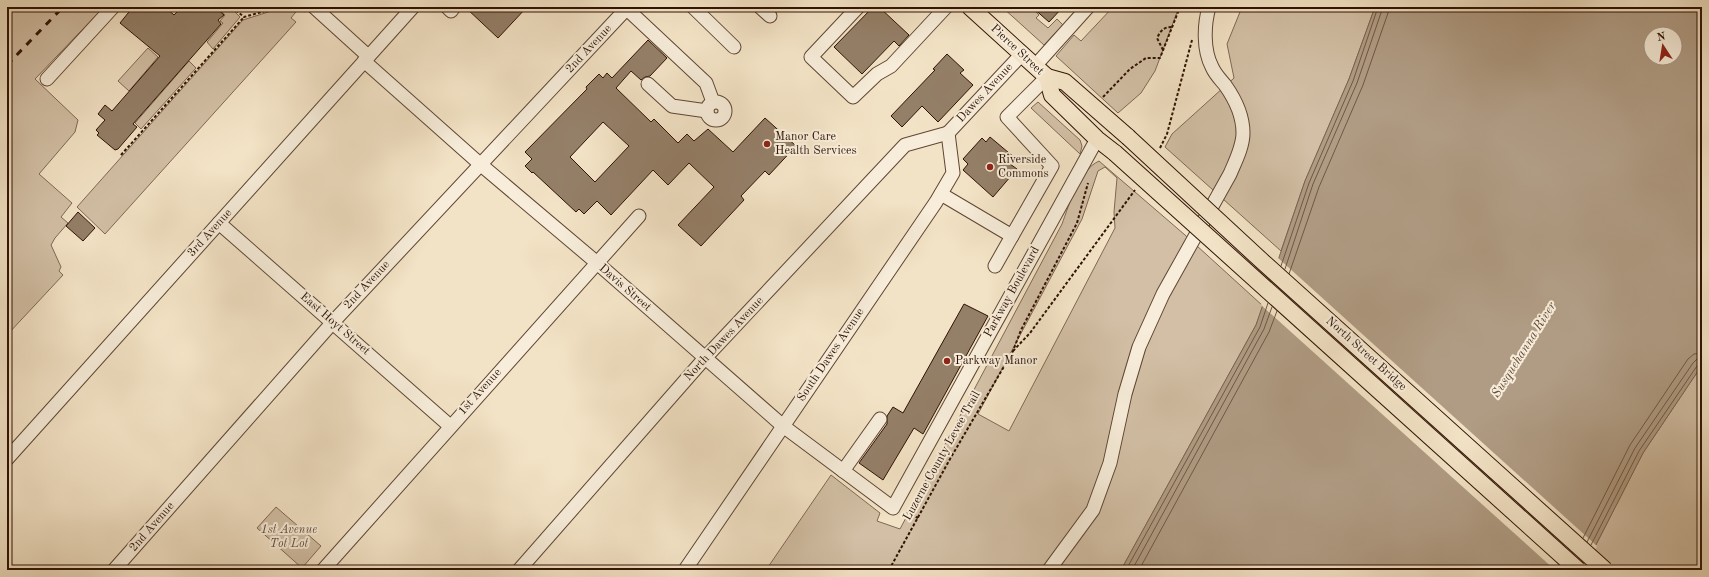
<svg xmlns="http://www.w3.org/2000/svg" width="1709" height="577" font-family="'Old Standard TT',serif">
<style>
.green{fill:#d2bfa5;stroke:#806854;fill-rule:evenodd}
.water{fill:#b09c84;stroke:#7c6550;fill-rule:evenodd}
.pier{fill:#f3e3c6}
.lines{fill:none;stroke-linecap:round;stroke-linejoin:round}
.shore{stroke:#6f5744;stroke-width:1}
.building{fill:#947f68;stroke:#2e1203;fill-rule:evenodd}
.minor-casing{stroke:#5f4634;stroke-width:15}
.major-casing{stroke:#2e1203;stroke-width:18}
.path{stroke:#2e1203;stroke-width:2;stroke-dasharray:3 2;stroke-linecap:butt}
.minor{stroke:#f7edda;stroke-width:13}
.major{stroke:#f3e3c6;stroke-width:16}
.rail{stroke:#2e1203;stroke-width:3;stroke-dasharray:7 7;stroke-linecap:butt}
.major-bridge-casing{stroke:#2e1203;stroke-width:18;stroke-linecap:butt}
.major-bridge{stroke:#f3e3c6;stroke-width:16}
.poi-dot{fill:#8f2418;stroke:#f7edda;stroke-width:1.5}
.labels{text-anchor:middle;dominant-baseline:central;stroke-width:4;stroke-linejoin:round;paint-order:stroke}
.street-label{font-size:12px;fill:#2e1203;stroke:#f7edda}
.poi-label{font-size:12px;fill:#2e1203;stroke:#f7edda;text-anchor:start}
.park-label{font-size:12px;font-style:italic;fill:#674f3c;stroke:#f7edda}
.water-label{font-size:13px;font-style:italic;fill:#624937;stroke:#f7edda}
</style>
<rect width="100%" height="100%" fill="#f3e3c6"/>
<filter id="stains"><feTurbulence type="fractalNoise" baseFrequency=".005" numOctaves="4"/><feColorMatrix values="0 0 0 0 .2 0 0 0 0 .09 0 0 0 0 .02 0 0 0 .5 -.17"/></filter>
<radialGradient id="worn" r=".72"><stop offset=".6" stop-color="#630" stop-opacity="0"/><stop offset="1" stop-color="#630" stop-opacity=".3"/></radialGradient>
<g class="green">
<path d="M7 7H104L35 79 78 120 75 132 39 174 72 203 61 217 68 223 55 238 51 245 61 267 59 271 63 275 7 335Z"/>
<path d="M216 7H230L240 17 213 49 207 42 223 23 220 21 225 15Z"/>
<path d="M284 7H302L306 11 305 12 299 8 291 18 296 22 105 234 77 207 243 20Z"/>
<path d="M1002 7H1031L1039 15 1036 18 1048 28 1057 19 1063 25 1044 45Z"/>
<path d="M1113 7H1179L1155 71 1141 93 1118 113 1056 56 1074 35 1081 41Z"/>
<path d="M1242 7H1375L1349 79 1305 181 1281 251 1165 147 1172 134 1234 78 1227 44Z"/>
<path d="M148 48 158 57 129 91 118 81Z"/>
<path d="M189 61 196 68 141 129 135 123Z"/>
<path d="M1038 102 1080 140 1082 146 1080 154 1031 108Z"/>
<path d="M1099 161 1185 235 1263 306 1256 325 1121 570H766L831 475 880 513 877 521 900 529 1062 224C1069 205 1079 170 1099 161ZM1105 167 1117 178 1114 212 1115 228 1009 431 978 414 1082 219 1098 171Z"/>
<path d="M1702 365V570H1583L1643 453Z"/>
<path d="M276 507 321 546 302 568 257 528Z"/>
</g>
<path class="water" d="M1375 7H1702V365L1643 453 1583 570H1121L1256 325 1305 181 1349 79ZM1651 34H1675V58H1651Z"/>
<path class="pier" d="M1277 257 1597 546 1585 570H1555L1261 305Z"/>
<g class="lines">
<g class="shore">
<path d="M1281 266 1309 183 1353 81 1378 7"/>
<path d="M1285 269 1313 184 1357 83 1383 7"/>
<path d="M1289 274 1319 187 1363 85 1388 13 1389 7"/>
<path d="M1583 538 1630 445 1688 359 1694 354 1702 353"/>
<path d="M1587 542 1635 448 1693 363 1697 359H1702"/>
<path d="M1591 545 1639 451 1697 366 1702 364"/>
<path d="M1126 570 1260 327 1268 303"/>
<path d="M1132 570 1264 329 1272 307"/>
<path d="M1139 570 1269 332 1277 311"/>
</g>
</g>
<g class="building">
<path d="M133 7H165L174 15 182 7H215L224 15 218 20 221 24 133 124 137 127 118 149 115 150 97 135 99 133 96 130 105 120 98 114 105 105 112 111 160 56 120 23Z"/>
<path d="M465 7H527L498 38Z"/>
<path d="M873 7H879L909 35 899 46 894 41 862 74 834 47Z"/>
<path d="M1032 7H1063L1049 22Z"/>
<path d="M648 40 667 58 650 76 645 77 641 80 631 71 616 88 651 122 654 119 678 143 687 134 694 141 708 129 733 152 765 118 796 146 769 175 765 171 741 196 744 200 701 246 678 225 714 187 689 163 668 185 653 170 611 215 597 201 584 214 579 209 576 212 533 172 532 173 525 166 532 159 525 152 587 89 586 87 599 74 603 78 607 73 612 78ZM603 122 629 146 595 182 570 157Z"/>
<path d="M947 54 964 70 960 73 973 85 938 122 922 106 902 127 891 116 935 70 933 69Z"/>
<path d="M990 137 1015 158 1010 164 1017 169 993 197 963 170 968 164 963 159 982 138 986 142Z"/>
<path d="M78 212 95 228 83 241 66 226Z"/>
<path d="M964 304 988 316 923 434 914 428 883 480 859 463 887 424V416L893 407 903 413Z"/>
</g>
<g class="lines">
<g class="minor-casing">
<g id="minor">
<path d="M314 7 368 56"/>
<path d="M447 7 451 11 454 7"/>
<path d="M693 7 734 47"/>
<path d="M760 7 770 16"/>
<path d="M858 7 811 57 853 97 877 74 891 66 946 7"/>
<path d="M627 9 706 83 713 102"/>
<path d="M364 61 480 164 596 262 783 426 893 508 1097 139"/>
<path d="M1035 66 1088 7"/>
<path d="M47 79 113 7"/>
<path d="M648 84 672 106 707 111"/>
<circle cx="716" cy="111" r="9"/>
<path d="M948 133 1022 54"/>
<path d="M941 194 1012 236 1052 166 1007 117 1047 77"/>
<path d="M219 223 450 426"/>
<path d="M995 266 1012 236"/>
<path d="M7 459 413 7"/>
<path d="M843 471 880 419"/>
<path d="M114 570 333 322 628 7"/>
<path d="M323 570 639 216"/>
<path d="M519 570 705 358 905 145 948 133"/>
<path d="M685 570 936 202 953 173 948 133"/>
<path d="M1049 570 1093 510 1110 463 1125 394 1139 347 1163 294 1230 174C1235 162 1243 147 1243 133 1243 116 1235 99 1225 85 1220 79 1215 74 1212 67 1203 50 1204 25 1209 7"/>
</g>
</g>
<g class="major-casing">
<g id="major">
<path d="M970 7 1047 77 1052 95 1097 139 1115 153"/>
<path d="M1047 77 1065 82 1128 137"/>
</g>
</g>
<g class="path">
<path d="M232 7 244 17 279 7"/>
<path d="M1163 50 1157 38C1161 30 1164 27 1172 27"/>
<path d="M1103 97 1130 69 1146 58H1160L1180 7"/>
<path d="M1160 148 1167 134 1192 40"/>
<path d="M121 155 244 17"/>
<path d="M1013 351 1030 333 1135 190"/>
<path d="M907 512 918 518"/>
<path d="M889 570 950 459 1013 351 1021 330 1077 223 1088 183"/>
</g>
<use href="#minor" class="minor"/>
<use href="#major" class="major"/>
<path class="rail" d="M7 65 63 7"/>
<g class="major-bridge-casing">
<g id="major-bridge">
<path d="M1128 137 1263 262 1605 570"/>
<path d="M1115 153 1578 570"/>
</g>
</g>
<use href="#major-bridge" class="major-bridge"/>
</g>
<g class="poi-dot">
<circle cx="767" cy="144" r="4"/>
<circle cx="990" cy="167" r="4"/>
<circle cx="947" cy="361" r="4"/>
</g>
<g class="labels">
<g class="street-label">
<text transform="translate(589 49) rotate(-47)">2nd Avenue</text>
<text transform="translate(1017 50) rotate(43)">Pierce Street</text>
<text transform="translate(985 93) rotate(-47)">Dawes Avenue</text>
<text transform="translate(210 233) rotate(-48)">3rd Avenue</text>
<text transform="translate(367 285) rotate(-47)">2nd Avenue</text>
<text transform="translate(625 288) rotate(41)">Davis Street</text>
<text transform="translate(1012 292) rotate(-61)">Parkway Boulevard</text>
<text transform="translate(335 324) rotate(41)">East Hoyt Street</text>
<text transform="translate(724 339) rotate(-47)">North Dawes Avenue</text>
<text transform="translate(1366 354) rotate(42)">North Street Bridge</text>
<text transform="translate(831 355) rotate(-56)">South Dawes Avenue</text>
<text transform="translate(480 392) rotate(-48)">1st Avenue</text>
<text transform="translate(942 456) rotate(-61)">Luzerne County Levee Trail</text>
<text transform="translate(152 527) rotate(-49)">2nd Avenue</text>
</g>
<g class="poi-label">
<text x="775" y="137">Manor Care<tspan x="775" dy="14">Health Services</tspan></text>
<text x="998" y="160">Riverside<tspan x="998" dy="14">Commons</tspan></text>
<text x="955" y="361">Parkway Manor</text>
</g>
<g class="park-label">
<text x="289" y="530">1st Avenue<tspan x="289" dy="14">Tot Lot</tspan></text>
</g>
<g class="water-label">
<text transform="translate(1524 350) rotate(-58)">Susquehanna River</text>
</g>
</g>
<rect width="1709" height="577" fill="none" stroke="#f3e3c6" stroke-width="24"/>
<rect x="8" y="8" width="1693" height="561" fill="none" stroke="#2e1203" stroke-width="2"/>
<rect x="12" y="12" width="1685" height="553" fill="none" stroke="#2e1203"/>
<g transform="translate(1663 46) rotate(348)"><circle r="19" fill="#f7edda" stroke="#a79584"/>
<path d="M0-3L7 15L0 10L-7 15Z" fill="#8f2418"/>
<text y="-6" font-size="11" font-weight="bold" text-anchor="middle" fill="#2e1203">N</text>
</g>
<rect width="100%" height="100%" filter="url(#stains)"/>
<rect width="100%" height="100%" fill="url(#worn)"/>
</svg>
